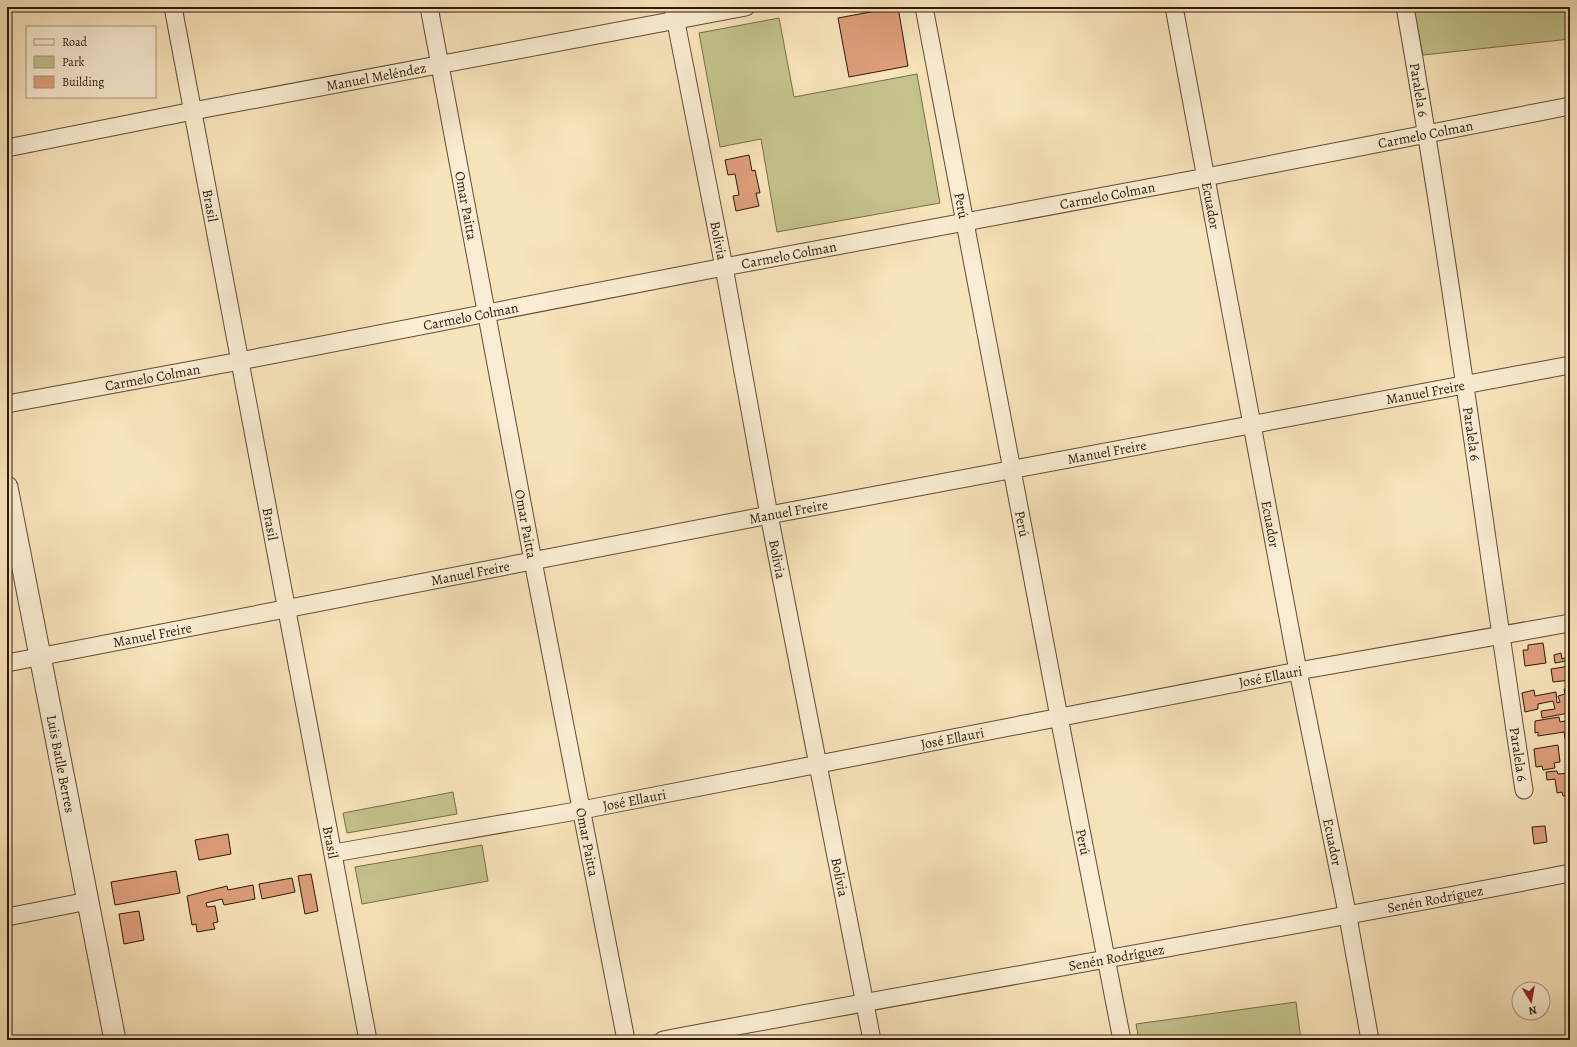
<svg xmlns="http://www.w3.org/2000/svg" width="1577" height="1047" font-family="Alegreya,serif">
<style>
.green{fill:#c3c28c;stroke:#786d4b}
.building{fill:#df9f7c;stroke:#2e180a}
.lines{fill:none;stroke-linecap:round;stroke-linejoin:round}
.minor-casing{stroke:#604b36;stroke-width:19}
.tertiary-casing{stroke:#604b36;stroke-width:23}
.minor{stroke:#faedd3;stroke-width:17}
.tertiary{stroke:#faedd3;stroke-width:21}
.labels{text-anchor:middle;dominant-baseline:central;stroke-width:3;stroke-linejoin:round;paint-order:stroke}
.street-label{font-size:14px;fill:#2e180a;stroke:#faedd3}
</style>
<rect width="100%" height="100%" fill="#f8e4bb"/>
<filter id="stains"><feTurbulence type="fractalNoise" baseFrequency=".005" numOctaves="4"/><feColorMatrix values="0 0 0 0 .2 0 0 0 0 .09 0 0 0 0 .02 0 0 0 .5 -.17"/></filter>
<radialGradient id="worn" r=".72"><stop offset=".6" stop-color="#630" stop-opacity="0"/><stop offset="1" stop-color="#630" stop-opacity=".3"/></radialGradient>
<g class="green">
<path d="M1413 7H1570V39L1423 55Z"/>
<path d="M779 18 794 97 917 74 940 203 777 232 761 139 720 147 699 33Z"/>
<path d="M453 792 457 814 347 833 343 813Z"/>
<path d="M482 845 488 881 362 904 355 867Z"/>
<path d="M1296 1002 1301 1040H1139L1136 1024Z"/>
</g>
<g class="building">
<path d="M898 7 908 66 849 77 838 18Z"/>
<path d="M749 155 752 171 755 170 760 193H756L759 206 736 211 733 196 739 195 735 174 728 175 725 160Z"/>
<path d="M1543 643 1546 663 1525 666 1523 650H1528V645Z"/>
<path d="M1561 653 1562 659 1565 658 1566 661 1555 663 1554 655Z"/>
<path d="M1570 666V680L1553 682 1551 669Z"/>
<path d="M1570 688V704L1568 706 1569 713 1542 718 1541 711 1555 709 1553 701 1538 704V709L1525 712 1522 693 1534 690 1535 696 1556 692 1557 703 1560 702 1558 696 1565 694 1564 689Z"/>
<path d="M1559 717 1560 722 1570 720V738L1565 739 1564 732 1538 736V732L1535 733V721Z"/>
<path d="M1558 745 1560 762 1554 763 1555 768 1543 770 1542 766 1536 767 1534 749Z"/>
<path d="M1557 771 1558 774 1570 773V795L1563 796 1562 792 1557 793 1555 779 1547 780 1546 772Z"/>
<path d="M1570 798V812H1567L1566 799Z"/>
<path d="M1545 826 1547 842 1534 844 1532 827Z"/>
<path d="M228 834 231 854 199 860 195 840Z"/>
<path d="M176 871 180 893 115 905 111 882Z"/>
<path d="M311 874 318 911 305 914 298 876Z"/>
<path d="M292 878 295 892 262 899 259 884Z"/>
<path d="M253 885 255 899 224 905 222 899 206 903 207 907 215 906 218 922 213 923 215 929 197 932 196 924 192 925 187 896 227 886 228 890Z"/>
<path d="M139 911 144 940 124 944 119 914Z"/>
</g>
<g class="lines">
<g class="minor-casing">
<g id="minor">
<path id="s1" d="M173 7 368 1040"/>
<path id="s2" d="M429 7 533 561 626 1040"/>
<path id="s3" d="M673 7 724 267 769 515 872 1040"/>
<path id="s4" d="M924 7 1059 717 1122 1040"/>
<path id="s5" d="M1174 7 1298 671 1348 917 1370 1040"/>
<path id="s6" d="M1405 7C1451 267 1484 529 1524 790"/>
<path id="s7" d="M7 148 193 111 746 7"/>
<path id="s8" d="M7 404 240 361 724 267 1206 177 1570 106"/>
<path id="s9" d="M7 663 769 515 1570 365"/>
<path id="s10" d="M334 853 582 810 1298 671 1570 623"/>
<path d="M7 917 88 901"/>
<path id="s11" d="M663 1040C965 983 1268 932 1570 873"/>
</g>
</g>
<g class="tertiary-casing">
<g id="tertiary">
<path id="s12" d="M7 487 115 1040"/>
</g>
</g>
<use href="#minor" class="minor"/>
<use href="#tertiary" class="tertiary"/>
</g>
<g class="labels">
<g class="street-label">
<text stroke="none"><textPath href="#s7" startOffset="376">Manuel Meléndez</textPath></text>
<text stroke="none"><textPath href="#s6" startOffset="84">Paralela 6</textPath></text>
<text stroke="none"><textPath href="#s8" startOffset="1444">Carmelo Colman</textPath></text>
<text stroke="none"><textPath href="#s8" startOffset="1120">Carmelo Colman</textPath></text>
<text stroke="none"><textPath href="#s1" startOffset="202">Brasil</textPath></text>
<text stroke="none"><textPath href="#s2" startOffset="202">Omar Paitta</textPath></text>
<text stroke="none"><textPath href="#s4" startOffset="202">Perú</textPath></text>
<text stroke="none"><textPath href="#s5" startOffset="202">Ecuador</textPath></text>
<text stroke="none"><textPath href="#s3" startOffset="238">Bolivia</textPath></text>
<text stroke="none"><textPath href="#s8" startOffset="796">Carmelo Colman</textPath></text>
<text stroke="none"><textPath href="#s8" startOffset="472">Carmelo Colman</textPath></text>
<text stroke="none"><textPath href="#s8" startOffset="148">Carmelo Colman</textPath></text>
<text stroke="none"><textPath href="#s9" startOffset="1444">Manuel Freire</textPath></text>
<text stroke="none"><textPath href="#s6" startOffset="432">Paralela 6</textPath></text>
<text stroke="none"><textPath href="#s9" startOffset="1120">Manuel Freire</textPath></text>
<text stroke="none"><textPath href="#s9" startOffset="796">Manuel Freire</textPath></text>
<text stroke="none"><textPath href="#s1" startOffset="526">Brasil</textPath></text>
<text stroke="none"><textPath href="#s2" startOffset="526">Omar Paitta</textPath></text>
<text stroke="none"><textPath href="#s4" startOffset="526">Perú</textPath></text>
<text stroke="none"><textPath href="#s5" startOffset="526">Ecuador</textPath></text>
<text stroke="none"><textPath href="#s3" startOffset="562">Bolivia</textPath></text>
<text stroke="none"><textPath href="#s9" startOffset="472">Manuel Freire</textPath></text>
<text stroke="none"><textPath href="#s9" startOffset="148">Manuel Freire</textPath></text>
<text stroke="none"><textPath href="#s10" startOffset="953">José Ellauri</textPath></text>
<text stroke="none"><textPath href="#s10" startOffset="629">José Ellauri</textPath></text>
<text stroke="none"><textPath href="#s6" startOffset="756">Paralela 6</textPath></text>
<text stroke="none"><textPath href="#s12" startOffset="282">Luis Batlle Berres</textPath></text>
<text stroke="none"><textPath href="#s10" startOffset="305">José Ellauri</textPath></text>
<text stroke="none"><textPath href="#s1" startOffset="850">Brasil</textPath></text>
<text stroke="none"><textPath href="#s2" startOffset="850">Omar Paitta</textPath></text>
<text stroke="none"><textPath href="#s4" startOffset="850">Perú</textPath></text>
<text stroke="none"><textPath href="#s5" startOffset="850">Ecuador</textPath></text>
<text stroke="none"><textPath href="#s3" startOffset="886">Bolivia</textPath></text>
<text stroke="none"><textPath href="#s11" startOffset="785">Senén Rodríguez</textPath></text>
<text stroke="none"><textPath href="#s11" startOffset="461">Senén Rodríguez</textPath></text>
</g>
</g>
<rect width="1577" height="1047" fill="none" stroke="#f8e4bb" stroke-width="24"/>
<rect x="8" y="8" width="1561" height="1031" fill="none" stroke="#2e180a" stroke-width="2"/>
<rect x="12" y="12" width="1553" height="1023" fill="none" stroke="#2e180a"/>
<rect x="26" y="26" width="130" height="72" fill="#faedd3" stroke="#a89883"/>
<rect x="34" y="39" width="20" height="6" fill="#faedd3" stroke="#a89883"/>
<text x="62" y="46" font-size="12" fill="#2e180a">Road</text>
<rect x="34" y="56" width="20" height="12" fill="#c3c28c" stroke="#a89883"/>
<text x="62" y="66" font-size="12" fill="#2e180a">Park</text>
<rect x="34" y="76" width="20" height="12" fill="#df9f7c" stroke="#a89883"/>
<text x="62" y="86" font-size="12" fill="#2e180a">Building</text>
<g transform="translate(1531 1001) rotate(169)"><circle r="19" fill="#faedd3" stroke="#a89883"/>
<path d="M0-3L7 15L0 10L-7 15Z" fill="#8f2418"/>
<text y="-6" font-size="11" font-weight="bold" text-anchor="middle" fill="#2e180a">N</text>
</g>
<rect width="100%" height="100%" filter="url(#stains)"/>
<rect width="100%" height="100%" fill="url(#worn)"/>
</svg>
